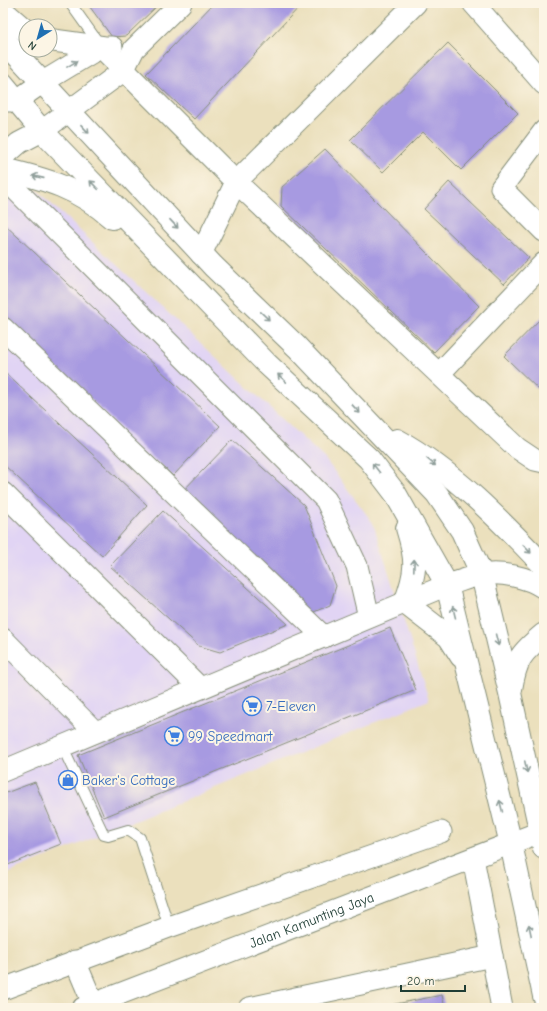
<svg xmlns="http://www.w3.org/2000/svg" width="547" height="1011" font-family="'Comic Neue',sans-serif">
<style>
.built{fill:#e1d4f4}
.building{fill:#a79ae1}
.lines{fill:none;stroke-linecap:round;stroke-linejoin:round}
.lane-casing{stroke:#858e78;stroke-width:12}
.street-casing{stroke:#858e78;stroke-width:23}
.primary-casing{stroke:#858e78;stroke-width:24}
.lane{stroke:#fff;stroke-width:10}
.street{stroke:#fff;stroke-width:21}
.primary{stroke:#fff;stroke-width:22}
.oneway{stroke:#8f9e9a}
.labels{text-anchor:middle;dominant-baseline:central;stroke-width:4;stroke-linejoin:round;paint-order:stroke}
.shop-label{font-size:14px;fill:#366cbe;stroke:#fcf5e5;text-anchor:start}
.street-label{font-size:14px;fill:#1f3d34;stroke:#fcf5e5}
</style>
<rect width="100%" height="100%" fill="#fcf5e5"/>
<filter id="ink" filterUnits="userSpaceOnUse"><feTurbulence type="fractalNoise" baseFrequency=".025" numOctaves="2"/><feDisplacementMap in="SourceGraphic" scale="8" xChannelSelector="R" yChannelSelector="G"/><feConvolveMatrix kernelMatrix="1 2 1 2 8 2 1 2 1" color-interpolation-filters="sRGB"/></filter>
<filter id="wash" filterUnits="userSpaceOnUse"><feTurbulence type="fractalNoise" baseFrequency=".012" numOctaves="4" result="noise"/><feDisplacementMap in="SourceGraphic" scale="16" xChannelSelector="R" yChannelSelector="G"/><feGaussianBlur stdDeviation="0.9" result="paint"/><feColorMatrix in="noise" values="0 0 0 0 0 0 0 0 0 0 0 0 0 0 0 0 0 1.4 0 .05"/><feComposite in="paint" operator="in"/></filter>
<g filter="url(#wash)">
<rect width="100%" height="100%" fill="#ebe0bd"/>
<path class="built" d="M3 159 325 459 373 523 429 700 3 875Z"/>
<g id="blocks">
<g class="building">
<path d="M87 3H160L126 36 112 37Z"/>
<path d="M214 3H303L194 119 146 74Z"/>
<path d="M448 43 518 113 461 170 423 132 383 172 350 140Z"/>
<path d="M325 149 479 306 434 352 281 206 282 187Z"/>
<path d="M449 182 529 258 504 284 424 209Z"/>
<path d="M3 223 220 426 173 476 3 318Z"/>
<path d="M544 315V395L504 356Z"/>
<path d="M3 371 147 505 102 556 3 464Z"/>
<path d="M232 440 304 505 336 586 330 605 307 615 178 496Z"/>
<path d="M163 511 288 624 220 652 199 646 110 566Z"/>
<path d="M390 628 416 690 104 817 78 755Z"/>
<path d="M35 782 61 844 3 867V794Z"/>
<path d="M442 995 445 1008H380V1007Z"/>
</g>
</g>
</g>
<g filter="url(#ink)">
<use href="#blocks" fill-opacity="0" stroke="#858e78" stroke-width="1"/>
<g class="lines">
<g class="lane-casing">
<g id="lane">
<path d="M70 3 100 45"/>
<path d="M62 746 104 835 108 836 128 830 140 838 169 927"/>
</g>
</g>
<g class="street-casing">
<g id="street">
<path d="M473 3 544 84"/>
<path d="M101 47 236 182 517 448 535 460 544 462"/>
<path d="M3 101H16L43 82 101 47H112"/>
<path d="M544 131 501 188 544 231"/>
<path d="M3 157 19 143 42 131 123 71 134 49 181 3"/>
<path d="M3 177 326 500 357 566 369 617"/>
<path d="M201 254 236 182 416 3"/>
<path d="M3 328 324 637"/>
<path d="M440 373 544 263"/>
<path d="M3 493 200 688"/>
<path d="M3 639 95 732"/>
<path d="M3 771 447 585C458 582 470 577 481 575 500 571 528 577 544 588"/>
<path d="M473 858 502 1008"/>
<path d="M75 961 95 1008"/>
<path d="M3 989 169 927 441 832"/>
<path id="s1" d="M83 1008 540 832"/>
<path d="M249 1008 492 956"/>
</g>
</g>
<g class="primary-casing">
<g id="primary">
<path d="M3 11 26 31"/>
<path d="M3 37 15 53 213 266 297 347 437 494 462 531 482 575 510 693 544 848"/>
<path d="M50 40 101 47"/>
<path d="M3 84 42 131 266 363 369 459 395 493 447 585 511 844 544 996"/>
<path d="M3 169C46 179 78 188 112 218"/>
<path d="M397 440C452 470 501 521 544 566"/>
<path d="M407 528C417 560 417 571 405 603L449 637 461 656"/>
<path d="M511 689C516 659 521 653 544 634"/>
</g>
</g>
<use href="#lane" class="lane"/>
<use href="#street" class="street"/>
<use href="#primary" class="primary"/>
</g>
<defs><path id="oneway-shaft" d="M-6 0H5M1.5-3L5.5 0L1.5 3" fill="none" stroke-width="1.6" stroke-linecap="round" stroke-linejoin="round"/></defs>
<g class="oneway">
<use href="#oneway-shaft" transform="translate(72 64) rotate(-31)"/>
<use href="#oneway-shaft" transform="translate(85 129) rotate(47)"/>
<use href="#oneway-shaft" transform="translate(38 177) rotate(-167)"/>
<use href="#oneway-shaft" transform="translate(94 185) rotate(-134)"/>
<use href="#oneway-shaft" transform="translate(174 224) rotate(47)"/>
<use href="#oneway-shaft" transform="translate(265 316) rotate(44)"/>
<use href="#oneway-shaft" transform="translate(282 378) rotate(-137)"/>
<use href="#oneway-shaft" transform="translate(356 409) rotate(47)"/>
<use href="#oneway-shaft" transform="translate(431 462) rotate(40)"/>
<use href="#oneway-shaft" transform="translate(376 468) rotate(-128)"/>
<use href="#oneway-shaft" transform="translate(527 549) rotate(46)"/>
<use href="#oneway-shaft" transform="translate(414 565) rotate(-88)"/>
<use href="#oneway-shaft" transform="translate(454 612) rotate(-104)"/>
<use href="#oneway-shaft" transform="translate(497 640) rotate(76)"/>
<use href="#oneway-shaft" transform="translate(526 767) rotate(78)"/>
<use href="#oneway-shaft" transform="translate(501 806) rotate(-104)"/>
<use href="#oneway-shaft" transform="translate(530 930) rotate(-102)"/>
</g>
</g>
<defs>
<g id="supermarket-ring" transform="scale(1)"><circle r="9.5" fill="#fcf5e5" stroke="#3f7fe0" stroke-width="1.5"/><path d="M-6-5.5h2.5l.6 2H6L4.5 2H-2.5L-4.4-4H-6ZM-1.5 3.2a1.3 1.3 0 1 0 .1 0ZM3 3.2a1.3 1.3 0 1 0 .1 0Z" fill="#3f7fe0"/></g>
<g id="shop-ring" transform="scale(1)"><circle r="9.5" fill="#fcf5e5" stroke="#3f7fe0" stroke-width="1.5"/><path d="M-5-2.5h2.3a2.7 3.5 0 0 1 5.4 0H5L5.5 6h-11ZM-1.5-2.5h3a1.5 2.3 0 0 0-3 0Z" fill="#3f7fe0"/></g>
</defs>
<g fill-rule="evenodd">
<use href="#supermarket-ring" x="252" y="706"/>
<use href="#supermarket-ring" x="174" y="736"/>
<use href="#shop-ring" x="68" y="780"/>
</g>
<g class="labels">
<g class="shop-label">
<text x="266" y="706">7-Eleven</text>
<text x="188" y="736">99 Speedmart</text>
<text x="82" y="780">Baker's Cottage</text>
</g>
<g class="street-label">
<text stroke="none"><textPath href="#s1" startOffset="245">Jalan Kamunting Jaya</textPath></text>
</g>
</g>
<rect width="547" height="1011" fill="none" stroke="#fcf5e5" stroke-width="16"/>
<g transform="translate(38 38) rotate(217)"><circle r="19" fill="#fcf5e5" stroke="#a4ab9e"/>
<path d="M0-3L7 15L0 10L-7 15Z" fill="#1f6fb2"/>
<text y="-6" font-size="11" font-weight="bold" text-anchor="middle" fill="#1f3d34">N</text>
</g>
<path d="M401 985v6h64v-6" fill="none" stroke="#1f3d34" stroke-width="2"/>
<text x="407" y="985" font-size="12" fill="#1f3d34" stroke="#fcf5e5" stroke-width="3" paint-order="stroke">20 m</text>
</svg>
